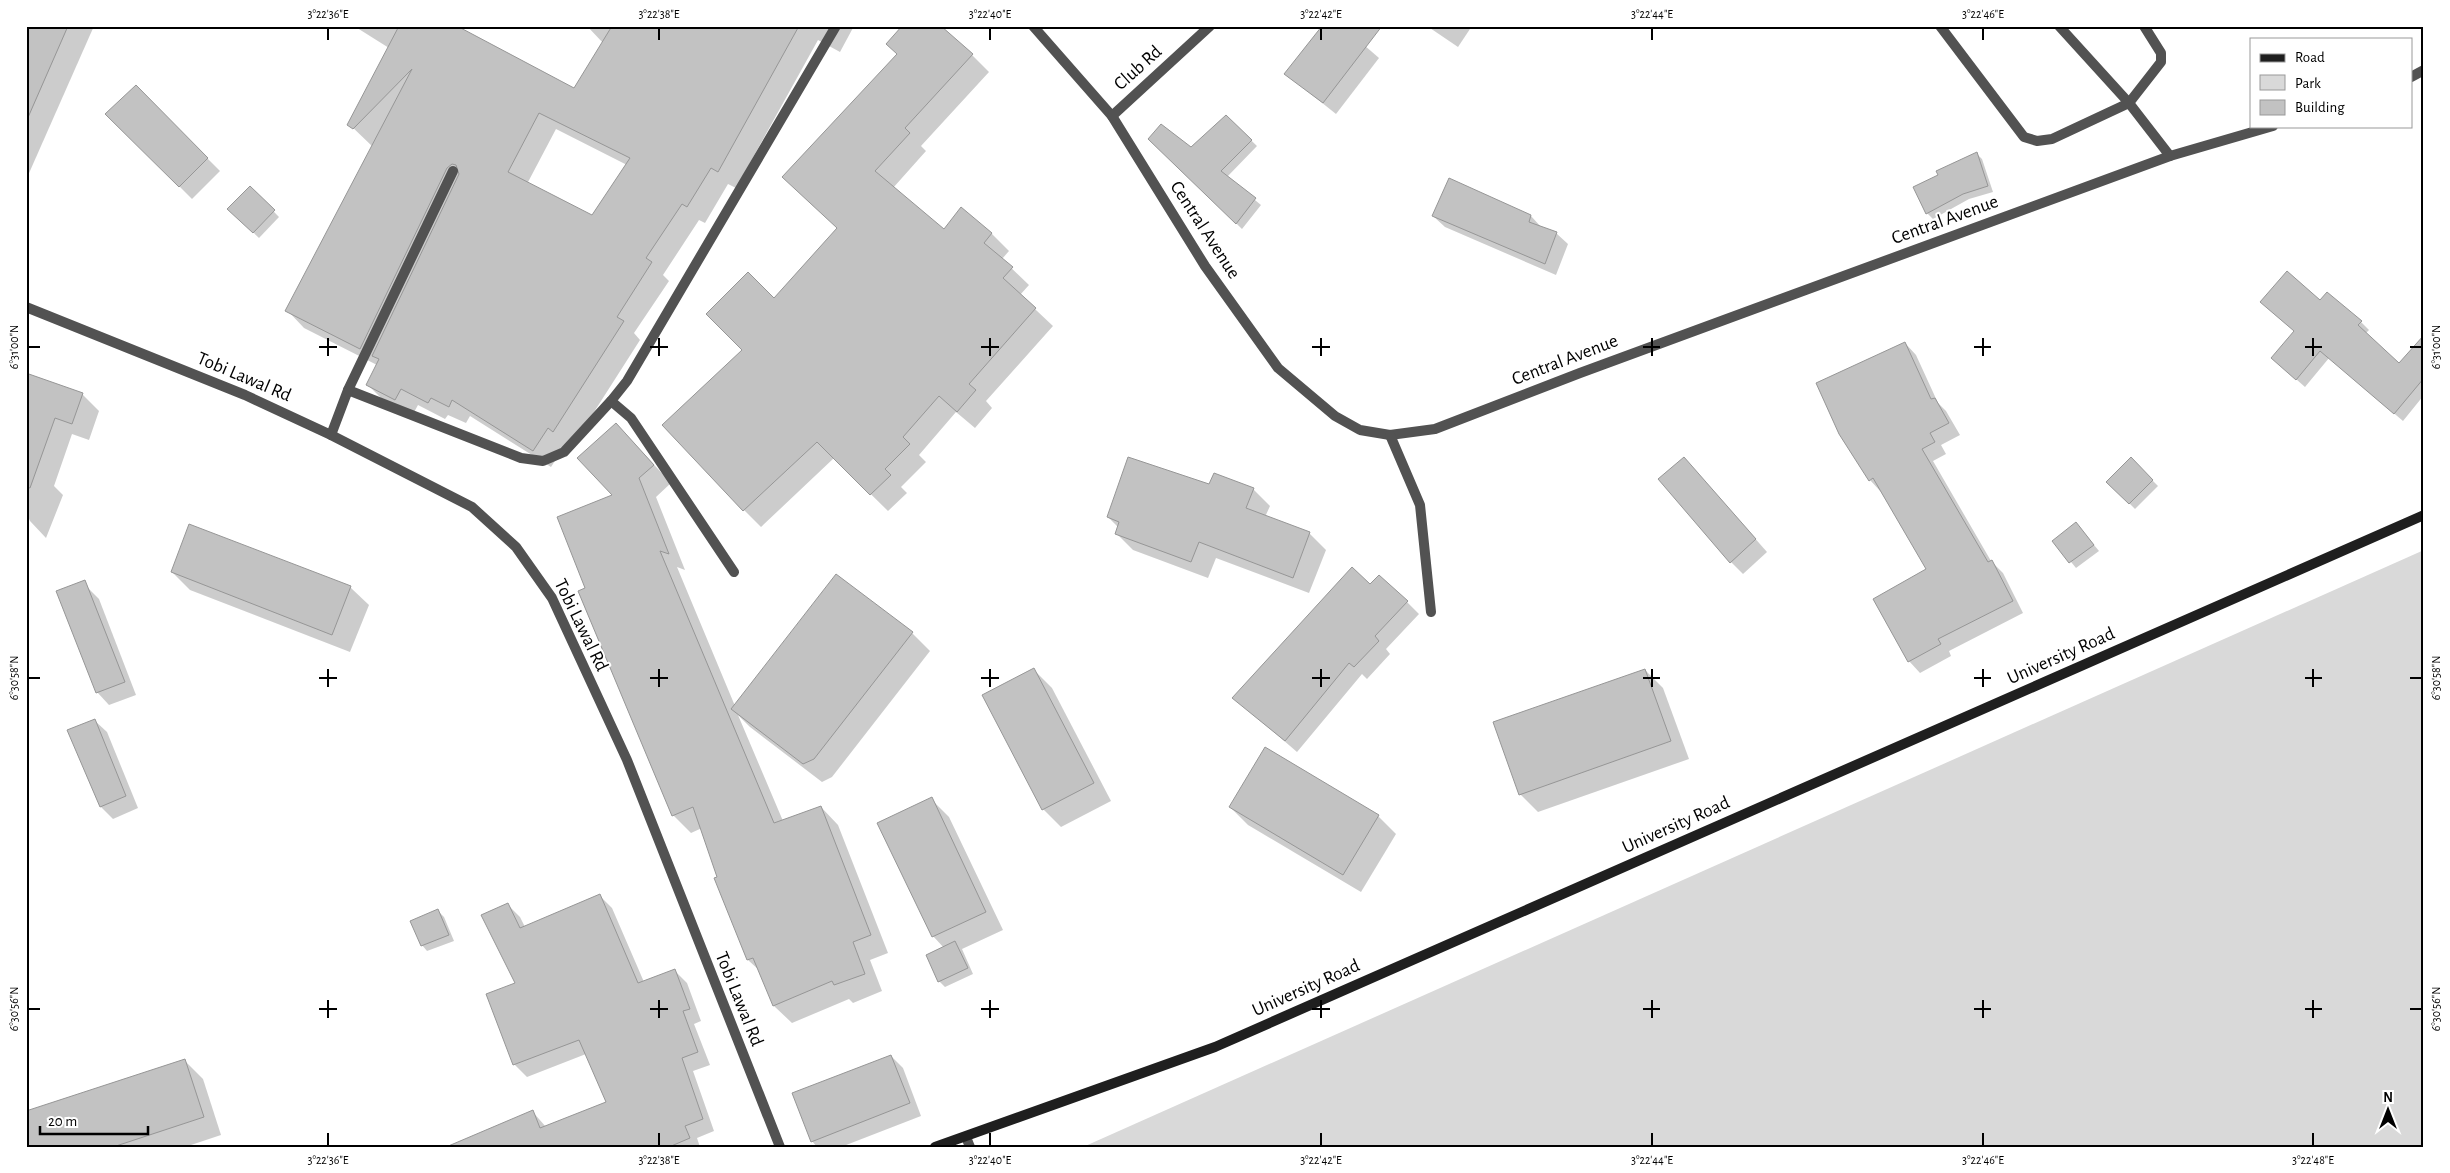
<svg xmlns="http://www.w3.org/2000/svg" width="2450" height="1173" font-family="'Alegreya Sans',sans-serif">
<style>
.green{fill:#d9d9d9}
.shadow{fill:#0003;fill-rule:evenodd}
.building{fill:#c2c2c2;stroke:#969696;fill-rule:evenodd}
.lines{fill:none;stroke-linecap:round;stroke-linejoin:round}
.service{stroke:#525252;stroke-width:10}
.minor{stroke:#525252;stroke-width:10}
.secondary{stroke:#1f1f1f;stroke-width:10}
.ticks{fill:none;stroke:#000;stroke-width:2}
.labels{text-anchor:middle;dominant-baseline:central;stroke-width:4;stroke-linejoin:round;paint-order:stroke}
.street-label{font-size:19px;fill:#000;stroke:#fff}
.neatline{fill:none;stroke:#000;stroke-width:2}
.ticks-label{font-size:12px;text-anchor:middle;fill:#000}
</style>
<rect width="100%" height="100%" fill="#fff"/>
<path class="green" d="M2424 550V1147H1083Z"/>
<g class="shadow">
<path d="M26 26H94L26 180Z"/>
<path d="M354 26H455L575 89 603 43 587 26H854L840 52 818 40 736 188 728 184 705 223 699 220 663 275 669 281 634 333 640 340 571 448 566 444 551 467 470 416 466 423 448 415 445 419 418 405 412 416 384 401 367 384 377 365 304 328 287 310 373 147 349 124 389 48ZM556 129 627 165 592 217 527 184Z"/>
<path d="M1342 26 1379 58 1336 114 1286 74Z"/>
<path d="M1427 26H1472L1458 47Z"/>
<path d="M972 55 989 72 921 146 926 151 893 188 944 230 962 209 992 234 1009 251 1002 259 1029 285 1020 295 1053 326 986 401 992 408 975 428 956 412 919 455 926 462 901 487 907 493 888 511 834 458 761 527 744 510 743 350 774 300 838 228 783 177Z"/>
<path d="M136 87 220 171 192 199 107 114Z"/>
<path d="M1226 116 1257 146 1227 177 1261 205 1242 229 1150 139 1191 149Z"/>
<path d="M1976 153 1982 159 1993 192 1969 199 1933 219 1927 213 1939 175Z"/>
<path d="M1449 180 1531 216 1542 228 1556 233 1568 244 1556 275 1445 227 1433 216Z"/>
<path d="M250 187 279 217 259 238 229 209Z"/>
<path d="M2320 302 2361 322 2369 330 2365 334 2399 364 2424 358V395L2403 421 2329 358 2305 387 2272 358Z"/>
<path d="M1905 343 1916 355 1938 403 1946 411 1960 435 1941 445 1946 454 1933 461 1991 561 2003 573 2023 613 1949 651 1951 656 1920 673 1909 661 1928 569 1881 492 1870 480Z"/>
<path d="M26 374 82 394 99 411 89 440 72 434 54 486 63 495 46 538 30 521 26 512Z"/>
<path d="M616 424 671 483 656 497 685 570 677 567 735 706 912 633 930 651 832 777 822 782 750 727 738 715 783 821 821 807 838 825 888 953 870 960 882 991 853 1003 849 999 792 1023 774 1006 760 971 748 960 716 879 719 878 702 828 691 833 673 815 587 589 614 496Z"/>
<path d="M1684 458 1767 552 1743 574 1731 562Z"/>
<path d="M2131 459 2158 486 2135 509 2108 482Z"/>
<path d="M1210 486 1253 489 1270 506 1265 517 1309 533 1326 550 1309 593 1216 558 1208 578 1133 550 1116 533 1118 527 1108 517Z"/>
<path d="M2076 523 2099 551 2076 568 2054 541Z"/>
<path d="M190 526 351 588 369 605 350 652 190 590 172 572Z"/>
<path d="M86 586 99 599 136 695 109 705 97 692Z"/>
<path d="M1370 586 1407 602 1419 614 1386 649 1390 654 1367 679 1362 674 1297 752 1234 698Z"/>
<path d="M1034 670 1052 688 1111 801 1061 827 1043 809Z"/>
<path d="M1645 670 1663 688 1689 759 1538 812 1520 794Z"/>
<path d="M94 720 107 732 138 808 113 819 101 807Z"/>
<path d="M931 799 949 817 1003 930 962 949 973 974 945 987 939 981 944 948 933 936Z"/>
<path d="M1230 807 1378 816 1396 834 1361 892 1248 825Z"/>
<path d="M600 896 612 908 644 982 675 971 687 983 701 1021 694 1024 710 1065 693 1071 714 1131 697 1138 700 1147H487L532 1111 546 1127 608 1103 586 1054 527 1077 515 1065 488 995 517 984 507 904 520 917 525 927Z"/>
<path d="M438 911 444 917 454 941 427 951 422 945Z"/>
<path d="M891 1056 903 1068 921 1116 841 1147H817L812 1141Z"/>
<path d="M185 1061 203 1079 221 1135 185 1147H26Z"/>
</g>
<g class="building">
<path d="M26 26H68L26 122Z"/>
<path d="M399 26H457L574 88 612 26H799L718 172 711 168 687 207 682 204 646 258 652 262 617 317 624 321 553 432 548 428 533 451 452 400 449 407 431 398 428 403 401 389 395 400 366 385 379 359 372 356 459 174 456 165 452 164 447 168 360 349 285 311 412 69 353 129 347 125ZM539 113 630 158 592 215 508 172Z"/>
<path d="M902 26H941L973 54 905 128 910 133 875 171 944 229 961 207 992 233 984 243 1013 267 1003 278 1036 308 969 384 976 390 957 412 939 396 903 437 910 444 885 469 891 475 870 495 817 442 743 511 662 425 742 350 706 314 748 272 774 298 837 228 782 177 897 54 886 44Z"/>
<path d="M1322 26H1382L1323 103 1284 74Z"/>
<path d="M136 85 208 158 179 187 105 114Z"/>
<path d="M1226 115 1252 140 1221 171 1256 198 1236 224 1148 139 1161 124 1191 147Z"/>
<path d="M1977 152 1988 186 1963 194 1926 214 1913 187 1938 175 1936 171Z"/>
<path d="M1449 178 1531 215 1529 222 1557 232 1545 264 1432 216Z"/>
<path d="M250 186 275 210 253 233 227 209Z"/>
<path d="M2287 271 2320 300 2327 292 2362 321 2358 325 2399 363 2424 335V378L2394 414 2320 351 2296 380 2271 358 2294 331 2260 302Z"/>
<path d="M1905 342 1931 399 1935 398 1949 423 1930 433 1935 442 1922 449 1988 562 1992 560 2013 601 1938 639 1941 644 1908 662 1873 599 1926 569 1873 478 1869 481 1839 434 1816 383Z"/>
<path d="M26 373 83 393 72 424 55 418 30 488 26 487Z"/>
<path d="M616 423 654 465 639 478 669 554 660 551 774 823 821 806 871 935 853 942 865 974 834 985 832 981 773 1006 753 958 747 960 714 878 717 877 693 807 672 816 578 591 585 588 557 517 612 495 577 458Z"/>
<path d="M1128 457 1209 484 1214 473 1254 488 1246 508 1310 532 1293 578 1199 542 1191 562 1115 534 1119 522 1107 517Z"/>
<path d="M1684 457 1756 539 1730 563 1658 479Z"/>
<path d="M2131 457 2153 480 2129 504 2106 482Z"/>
<path d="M2076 522 2094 545 2069 563 2052 541Z"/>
<path d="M189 524 351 586 332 635 171 572Z"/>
<path d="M1352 567 1370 584 1379 575 1408 601 1375 636 1379 641 1354 667 1349 663 1285 741 1232 698Z"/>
<path d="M836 574 913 632 814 759 803 764 731 709Z"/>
<path d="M85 580 125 682 96 693 56 591Z"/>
<path d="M1034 668 1094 783 1042 810 982 695Z"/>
<path d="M1645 669 1671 741 1519 795 1493 722Z"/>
<path d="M95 719 126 796 100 807 67 730Z"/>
<path d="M1265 747 1379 815 1343 875 1229 807Z"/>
<path d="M932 797 986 912 932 937 877 823Z"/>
<path d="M600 894 638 983 675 969 690 1009 683 1011 698 1052 682 1058 703 1119 685 1126 690 1138 669 1147H446L533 1110 540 1128 606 1102 579 1040 513 1065 486 994 515 983 481 915 508 903 520 928Z"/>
<path d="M438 909 449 935 421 946 410 921Z"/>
<path d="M955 941 968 968 938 982 926 955Z"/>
<path d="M891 1055 910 1103 811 1142 792 1093Z"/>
<path d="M185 1059 204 1117 113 1147H26V1111Z"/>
</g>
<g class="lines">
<g class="service">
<path d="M1940 26 2024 137 2037 141 2052 139 2129 103 2161 62V53L2144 26"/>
<path d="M2059 26 2129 103 2170 156"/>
<path d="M966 1137 970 1147"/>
</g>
<g class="minor">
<path d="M1033 26 1112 116 1205 266 1278 368 1335 416 1360 430 1390 435 1435 429 1580 373 2170 156 2273 126"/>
<path d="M2411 77 2424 70"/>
<path d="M1112 116 1210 26"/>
<path d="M26 307 245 395 331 435 472 507 516 547 552 598 627 760 780 1147"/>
<path d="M348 390 521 458 543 461 564 452 611 401"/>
<path d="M331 435 348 390 453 171"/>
<path d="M1390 435 1420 505 1431 612"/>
<path d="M734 572 631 418 611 401 627 381 836 26"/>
</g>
<path class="secondary" d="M935 1147 1215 1047 2424 515"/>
</g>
<path class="ticks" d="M328 28V40M659 28V40M990 28V40M1321 28V40M1652 28V40M1983 28V40M328 338V356M659 338V356M990 338V356M1321 338V356M1652 338V356M1983 338V356M2313 338V356M28 347H40M319 347H337M650 347H668M981 347H999M1312 347H1330M1643 347H1660M1974 347H1991M2305 347H2322M2410 347H2422M328 669V687M659 669V687M990 669V687M1321 669V687M1652 669V687M1983 669V687M2313 669V687M28 678H40M319 678H337M650 678H668M981 678H999M1312 678H1330M1643 678H1660M1974 678H1991M2305 678H2322M2410 678H2422M328 1000V1018M659 1000V1018M990 1000V1018M1321 1000V1018M1652 1000V1018M1983 1000V1018M2313 1000V1018M28 1009H40M319 1009H337M650 1009H668M981 1009H999M1312 1009H1330M1643 1009H1660M1974 1009H1991M2305 1009H2322M2410 1009H2422M328 1133V1146M659 1133V1146M990 1133V1146M1321 1133V1146M1652 1133V1146M1983 1133V1146M2313 1133V1146"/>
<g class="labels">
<g class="street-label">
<text transform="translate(1138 68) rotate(-42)">Club Rd</text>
<text transform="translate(1945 220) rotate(-20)">Central Avenue</text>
<text transform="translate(1205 230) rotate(57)">Central Avenue</text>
<text transform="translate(1565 360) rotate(-21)">Central Avenue</text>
<text transform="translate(244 377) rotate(23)">Tobi Lawal Rd</text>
<text transform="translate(581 625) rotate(64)">Tobi Lawal Rd</text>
<text transform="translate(2061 656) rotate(-24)">University Road</text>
<text transform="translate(1676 825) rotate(-24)">University Road</text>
<text transform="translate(1306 988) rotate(-24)">University Road</text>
<text transform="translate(739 999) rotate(68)">Tobi Lawal Rd</text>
</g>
</g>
<rect width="2450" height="1173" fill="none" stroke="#ffffff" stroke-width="55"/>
<rect x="2250" y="38" width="162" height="90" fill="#ffffff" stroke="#999999"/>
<rect x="2260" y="54" width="25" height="8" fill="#1f1f1f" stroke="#999999"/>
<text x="2295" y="62" font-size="15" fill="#000000">Road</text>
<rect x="2260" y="75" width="25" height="15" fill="#d9d9d9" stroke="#999999"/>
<text x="2295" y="88" font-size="15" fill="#000000">Park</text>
<rect x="2260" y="100" width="25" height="15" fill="#c2c2c2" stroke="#999999"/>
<text x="2295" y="112" font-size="15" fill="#000000">Building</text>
<g transform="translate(2388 1110)" stroke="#ffffff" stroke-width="4" paint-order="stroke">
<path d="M0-4L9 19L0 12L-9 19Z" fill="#000000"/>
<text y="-8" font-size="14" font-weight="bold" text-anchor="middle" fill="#000000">N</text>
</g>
<path d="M40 1126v8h108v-8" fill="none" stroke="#000000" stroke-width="2.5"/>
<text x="48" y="1126" font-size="15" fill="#000000" stroke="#ffffff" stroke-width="4" paint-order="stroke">20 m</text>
<rect x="28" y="28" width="2394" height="1118" class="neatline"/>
<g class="ticks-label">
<text x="328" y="18">3°22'36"E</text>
<text x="659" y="18">3°22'38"E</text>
<text x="990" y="18">3°22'40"E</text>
<text x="1321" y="18">3°22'42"E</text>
<text x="1652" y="18">3°22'44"E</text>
<text x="1983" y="18">3°22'46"E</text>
<text transform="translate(14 347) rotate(-90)" y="4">6°31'00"N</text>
<text transform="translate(2436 347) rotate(-90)" y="4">6°31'00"N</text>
<text transform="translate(14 678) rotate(-90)" y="4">6°30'58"N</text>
<text transform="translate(2436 678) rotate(-90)" y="4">6°30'58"N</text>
<text transform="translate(14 1009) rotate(-90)" y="4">6°30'56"N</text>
<text transform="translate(2436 1009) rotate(-90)" y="4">6°30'56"N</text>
<text x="328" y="1164">3°22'36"E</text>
<text x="659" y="1164">3°22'38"E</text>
<text x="990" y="1164">3°22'40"E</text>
<text x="1321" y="1164">3°22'42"E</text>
<text x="1652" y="1164">3°22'44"E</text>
<text x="1983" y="1164">3°22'46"E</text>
<text x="2313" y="1164">3°22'48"E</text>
</g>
</svg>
